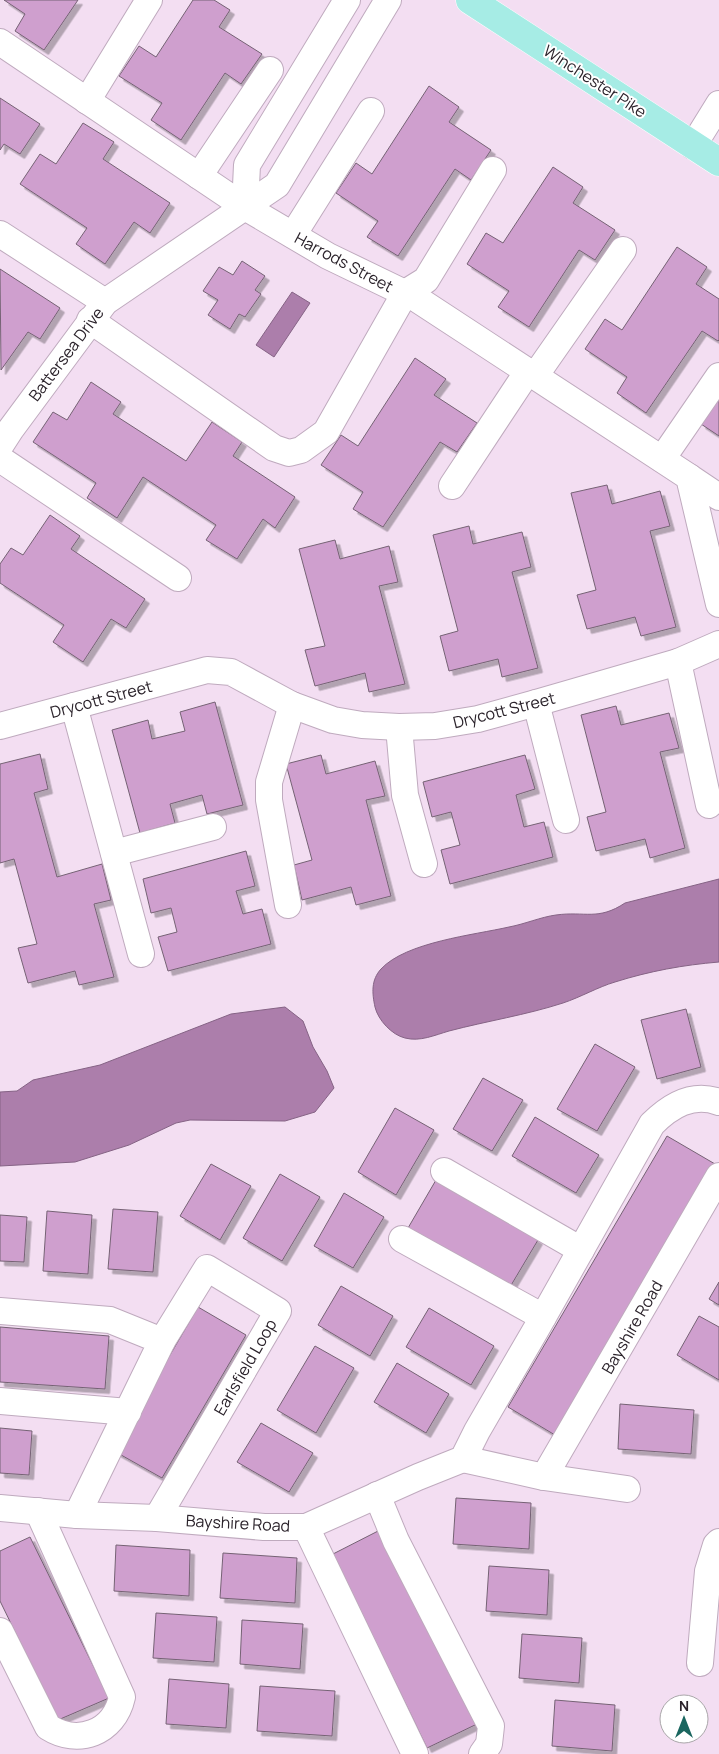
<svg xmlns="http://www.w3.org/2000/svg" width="719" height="1754" font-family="Manrope,sans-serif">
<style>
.water{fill:#ac7eab;stroke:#856385}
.building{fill:#cf9fce;stroke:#756274;filter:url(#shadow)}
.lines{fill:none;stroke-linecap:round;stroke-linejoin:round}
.minor-casing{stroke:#bfaabe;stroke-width:28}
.major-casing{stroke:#fff;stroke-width:29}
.minor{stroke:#fff;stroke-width:26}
.major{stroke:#a6ece5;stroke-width:28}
.labels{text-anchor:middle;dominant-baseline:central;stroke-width:4;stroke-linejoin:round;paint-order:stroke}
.street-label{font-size:16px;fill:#2b232b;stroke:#fff}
</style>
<defs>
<filter id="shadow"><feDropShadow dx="4.5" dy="4.5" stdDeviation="0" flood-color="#0004"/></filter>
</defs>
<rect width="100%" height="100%" fill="#f3def2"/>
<g class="water">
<path d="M292 292 310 303 274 357 256 345Z"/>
<path d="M719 879V962C683 965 650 971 615 982 598 987 581 997 563 1003 526 1015 487 1021 449 1031 435 1035 420 1042 405 1038 392 1035 378 1020 375 1007 372 993 371 980 381 969 406 942 474 935 509 927 525 924 541 917 556 915 585 911 598 921 625 903Z"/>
<path d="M285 1007 303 1021 313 1047 327 1071 334 1088 315 1112 285 1121 190 1120 176 1123 129 1145 75 1162 0 1166V1092L17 1091 33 1080 100 1065 231 1014Z"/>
</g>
<g class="building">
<path d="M4 0H78L44 50 15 31 25 14Z"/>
<path d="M193 0H214L230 10 219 27 262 54 241 84 225 73 181 140 151 120 162 103 119 76 139 46 156 57Z"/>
<path d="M429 86 459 107 449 122 491 150 471 180 455 169 398 256 367 237 378 221 336 193 356 163 372 174Z"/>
<path d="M0 98 40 124 20 154 4 144 0 150Z"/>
<path d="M83 123 114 142 103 159 170 203 150 233 134 222 105 264 76 244 87 228 20 184 40 154 56 164Z"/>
<path d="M553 167 583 187 573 203 615 230 595 260 579 250 529 327 498 307 509 291 467 264 486 233 503 243Z"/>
<path d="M677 247 707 267 696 284 719 299V340L718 341 702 331 646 413 617 393 627 377 585 349 605 319 622 330Z"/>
<path d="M242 261 265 276 255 290 261 294 245 317 239 314 230 329 208 315 218 300 203 291 219 267 233 275Z"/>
<path d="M0 269 60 308 40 339 28 332 1 370Z"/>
<path d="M415 358 446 379 434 395 477 423 457 452 440 442 383 527 353 509 363 492 321 465 341 435 358 446Z"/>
<path d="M91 382 121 402 113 414 186 461 212 422 242 442 233 456 295 497 275 528 263 519 237 559 206 540 216 525 143 477 117 518 87 498 96 483 33 442 53 412 67 420Z"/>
<path d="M719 396V436L701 424Z"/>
<path d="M607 485 612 504 660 491 670 526 650 531 676 627 641 636 635 617 587 629 577 595 596 590 571 493Z"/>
<path d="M50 515 80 536 71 549 145 599 126 628 111 619 83 662 53 642 64 625 0 583V564L11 548 23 555Z"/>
<path d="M469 526 473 544 522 532 531 567 512 572 538 668 502 677 498 659 449 671 440 636 458 631 433 535Z"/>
<path d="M335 540 340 559 389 546 398 582 379 586 405 684 369 692 365 673 315 686 305 650 325 646 299 549Z"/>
<path d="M215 702 243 805 207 814 202 795 170 804 175 823 140 833 112 730 148 720 152 739 185 731 180 712Z"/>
<path d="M616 706 621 725 669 713 679 748 660 752 685 848 650 858 645 839 596 851 587 817 606 812 581 715Z"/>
<path d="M40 754 48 789 34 793 57 877 102 864 111 900 94 904 114 977 79 985 75 971 28 983 18 948 37 944 14 859 0 863V764Z"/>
<path d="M321 755 326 774 375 761 385 796 366 800 391 896 356 905 351 887 302 900 294 865 312 860 286 764Z"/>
<path d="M525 755 535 789 516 795 524 827 544 822 553 857 450 884 441 850 460 845 451 812 432 817 423 782Z"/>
<path d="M246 851 255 886 236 891 243 914 262 909 271 944 168 971 158 937 177 932 171 908 151 913 143 879Z"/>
<path d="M686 1009 701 1067 657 1079 641 1020Z"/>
<path d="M595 1044 635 1067 597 1131 557 1109Z"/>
<path d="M483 1078 523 1100 492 1151 453 1129Z"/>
<path d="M395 1108 434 1130 396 1195 358 1172Z"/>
<path d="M535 1117 599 1155 576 1193 512 1156Z"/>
<path d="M667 1136 715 1164 555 1435 508 1407Z"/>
<path d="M211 1164 251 1186 220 1240 180 1216Z"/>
<path d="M280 1174 320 1197 282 1261 243 1238Z"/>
<path d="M436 1180 538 1240 510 1287 408 1228Z"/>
<path d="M344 1193 384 1217 353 1268 314 1246Z"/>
<path d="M113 1209 158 1212 153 1272 108 1269Z"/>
<path d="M47 1211 92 1215 88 1274 43 1271Z"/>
<path d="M0 1215 27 1217 24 1262 0 1261Z"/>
<path d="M719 1282V1305L709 1299Z"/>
<path d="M341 1286 393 1316 370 1356 318 1325Z"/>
<path d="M198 1307 246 1335 162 1478 114 1451Z"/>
<path d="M429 1308 494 1346 471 1385 406 1347Z"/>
<path d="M699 1316 719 1327V1380L677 1355Z"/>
<path d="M0 1327 109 1336 105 1389 0 1382Z"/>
<path d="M315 1346 354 1368 316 1433 277 1410Z"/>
<path d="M397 1363 449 1394 426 1433 374 1402Z"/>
<path d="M620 1404 694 1410 691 1454 618 1449Z"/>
<path d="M261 1423 313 1453 289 1492 237 1462Z"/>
<path d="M0 1428 32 1431 29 1475 0 1473Z"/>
<path d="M456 1498 531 1503 529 1549 453 1544Z"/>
<path d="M382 1529 477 1724 427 1748 333 1554Z"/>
<path d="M30 1537 109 1698 58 1720 0 1601V1551Z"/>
<path d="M116 1545 190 1550 189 1596 114 1591Z"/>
<path d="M223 1553 297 1558 295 1603 220 1598Z"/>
<path d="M489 1566 549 1570 547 1615 486 1611Z"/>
<path d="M156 1613 217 1617 214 1662 153 1658Z"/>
<path d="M242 1620 303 1624 300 1669 240 1664Z"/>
<path d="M522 1634 582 1638 579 1683 519 1678Z"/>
<path d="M169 1679 229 1684 226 1728 166 1724Z"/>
<path d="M260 1686 335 1691 332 1736 257 1731Z"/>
<path d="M555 1700 615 1705 612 1751 552 1746Z"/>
</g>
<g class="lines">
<g class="minor-casing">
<g id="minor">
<path d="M0 42 245 207 328 256 417 299 689 477 719 604"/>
<path d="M87 101 149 0"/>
<path d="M693 146 719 104"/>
<path d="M199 176 270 70"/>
<path d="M245 207 247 165 347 0"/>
<path d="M0 234 105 302"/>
<path d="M293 235 371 111"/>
<path d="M90 320 274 448 289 453 301 450 326 432 405 293 426 280 493 170"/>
<path d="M535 376 623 250"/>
<path d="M0 446 11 429 105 302 277 185 388 0"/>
<path d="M0 459 178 578"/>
<path d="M662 459 719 376"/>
<path d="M689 477 719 497"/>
<path d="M452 486 528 371"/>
<path d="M678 662 709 805"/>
<path d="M536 703 566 820"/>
<path d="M74 706 141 954"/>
<path d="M0 726 207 670 231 672 292 705 333 720 362 725 399 727 435 726 478 719 536 703 678 662 719 644"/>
<path d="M399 727 405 795 424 864"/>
<path d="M114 853 213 827"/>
<path d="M288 905 269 800V782L292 705"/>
<path d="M444 1171 581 1250"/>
<path d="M402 1239 543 1317"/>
<path d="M0 1311 110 1320 162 1341 77 1515"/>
<path d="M0 1401 128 1412"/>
<path d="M463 1459 544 1477 627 1489"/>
<path d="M544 1477 719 1176"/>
<path d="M377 1495 396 1541 491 1726 489 1744 482 1754"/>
<path d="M0 1508 77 1515 157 1518 264 1527H306L418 1477 463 1459 477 1431 538 1326 652 1124C670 1106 692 1092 719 1102"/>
<path d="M157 1518 278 1311 207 1268 162 1341"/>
<path d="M306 1527 415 1754"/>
<path d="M0 1631 48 1727C78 1746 114 1733 122 1697L38 1511"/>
<path d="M700 1663 708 1571 716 1545 719 1542"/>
</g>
</g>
<g class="major-casing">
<path id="major" d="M470 0 719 162"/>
</g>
<use href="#minor" class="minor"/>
<use href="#major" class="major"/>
</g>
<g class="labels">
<g class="street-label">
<text transform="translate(595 81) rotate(33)">Winchester Pike</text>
<text transform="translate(344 262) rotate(28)">Harrods Street</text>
<text transform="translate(66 354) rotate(-53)">Battersea Drive</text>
<text transform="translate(101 699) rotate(-15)">Drycott Street</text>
<text transform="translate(504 710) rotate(-14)">Drycott Street</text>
<text transform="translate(632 1327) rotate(-60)">Bayshire Road</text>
<text transform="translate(245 1367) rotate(-60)">Earlsfield Loop</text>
<text transform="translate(238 1523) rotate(3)">Bayshire Road</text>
</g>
</g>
<g transform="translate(684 1719)"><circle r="24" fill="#ffffff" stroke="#aaa7aa"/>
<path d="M0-4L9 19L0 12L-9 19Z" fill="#1a665f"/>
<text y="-8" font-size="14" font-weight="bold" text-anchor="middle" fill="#2b232b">N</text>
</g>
</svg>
